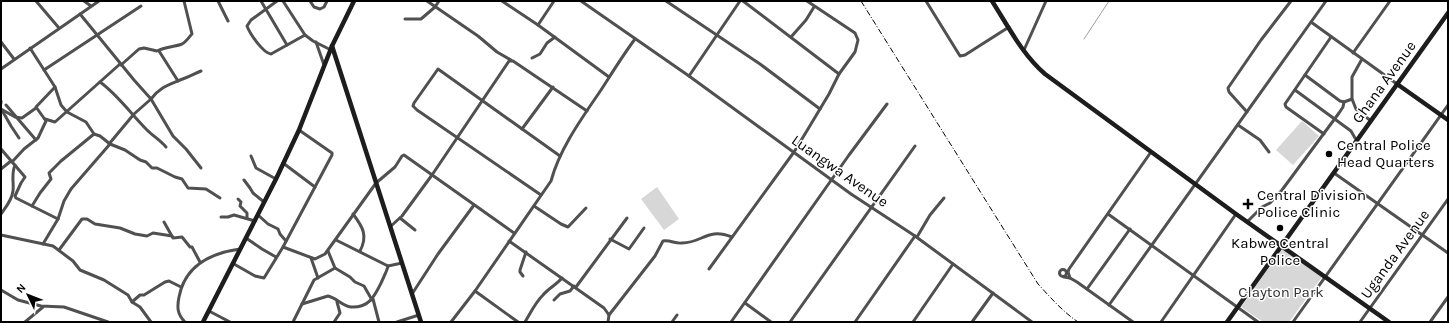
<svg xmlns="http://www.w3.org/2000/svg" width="1449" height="323" font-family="Karla,sans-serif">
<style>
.green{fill:#d7d7d7}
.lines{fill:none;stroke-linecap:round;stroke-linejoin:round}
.stream{stroke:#9e9e9e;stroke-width:1}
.street{stroke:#505050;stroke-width:3}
.secondary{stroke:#1d1d1d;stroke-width:4.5}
.rail{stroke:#000;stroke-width:1;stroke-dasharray:6 2 1 2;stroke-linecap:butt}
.poi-dot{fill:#000;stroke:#fff;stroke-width:1.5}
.labels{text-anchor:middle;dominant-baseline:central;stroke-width:3;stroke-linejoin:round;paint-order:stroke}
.street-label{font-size:15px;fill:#000;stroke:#fff}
.poi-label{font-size:15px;fill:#000;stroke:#fff;text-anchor:start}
.park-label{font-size:15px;fill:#2e2e2e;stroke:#fff}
</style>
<rect width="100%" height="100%" fill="#fff"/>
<g class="green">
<path d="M1302 121 1319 136 1293 165 1276 150Z"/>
<path d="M657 187 679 219 664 230 641 199Z"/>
<path d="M1282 249 1322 277 1289 322H1263L1241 307Z"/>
</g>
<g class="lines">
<path class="stream" d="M1084 39 1109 1"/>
<g class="street">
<path d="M36 1 59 28"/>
<path d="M84 1 91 6"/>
<path d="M218 1 228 21"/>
<path d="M261 1 287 45"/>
<path d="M277 1 251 20 247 26C250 34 263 53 271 54L305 35"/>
<path d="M283 1 305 35 313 41 331 50"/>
<path d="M310 1 314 7 320 9 324 7 327 1"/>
<path d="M427 1 478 36 497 52 511 60"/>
<path d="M502 1 538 25 609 77"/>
<path d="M581 1 689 76 851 194 915 236 1032 322"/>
<path d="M666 1 760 64 820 109"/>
<path d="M743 1 839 74"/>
<path d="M926 1 960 56 965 55 1009 27"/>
<path d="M80 14 134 80 151 99 134 114 109 144"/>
<path d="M405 19H421L435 7 439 1"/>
<path d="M1311 22 1397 84"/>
<path d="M538 25 554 1"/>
<path d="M791 37 806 20 814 7"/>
<path d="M1 42 14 59"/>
<path d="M316 42 324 65"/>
<path d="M1024 50 1046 1"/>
<path d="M159 51 178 81"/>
<path d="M1353 53 1390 1"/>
<path d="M532 58 540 54 547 43 555 37"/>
<path d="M1362 59 1352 77V99L1356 109 1371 121"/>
<path d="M121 65 139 49 144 48 157 51C165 47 174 47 182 44 186 42 189 37 192 34L184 1"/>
<path d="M1 69 99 1"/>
<path d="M44 70 141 6"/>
<path d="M1305 75 1340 101 1344 102 1352 99"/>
<path d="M689 76 740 1"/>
<path d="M100 82C118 95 131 114 147 130 153 136 160 140 166 147"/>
<path d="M55 87 61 105 67 112 86 122 94 134 100 136 110 144 125 150 140 160 146 162 152 168H157L175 177 182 179 188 188 206 189 220 198"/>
<path d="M1295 90 1351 131 1355 138 1357 140"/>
<path d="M1 101V103"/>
<path d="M6 105 36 140"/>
<path d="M1 109 15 117 22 118 36 108"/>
<path d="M3 112 11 126 19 138"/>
<path d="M1247 112 1229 92 1228 88 1261 40 1291 1"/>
<path d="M45 119 55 122 120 64"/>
<path d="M1238 125 1260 140 1269 152"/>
<path d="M522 129 553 87"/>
<path d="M1324 134 1286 107 1285 104 1331 37"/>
<path d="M1 149 25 177 21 183 15 196 16 198 58 219"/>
<path d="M251 156 256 168 276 179"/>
<path d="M12 162 24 149 38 138 46 121 36 107 55 87 30 48"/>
<path d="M283 163 315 187"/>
<path d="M201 168 186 149 173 136 151 99C160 87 168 85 180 80 187 78 194 74 201 71"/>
<path d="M1 169 11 161"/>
<path d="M1334 173 1448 253"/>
<path d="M244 180 250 188 253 193 264 202"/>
<path d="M541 195 417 110 413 106 414 103 438 69 560 156"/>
<path d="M238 199 241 202 240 206 247 213V218"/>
<path d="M32 206 40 193 51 179 49 173 61 161 94 134"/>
<path d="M534 206 561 224 568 227 586 208"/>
<path d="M1 214C6 207 12 200 13 191 14 182 11 174 15 165"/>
<path d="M353 214C363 227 368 236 360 251"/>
<path d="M1108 214 1258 322"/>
<path d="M258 215 268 224 278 229 280 234 286 241"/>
<path d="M221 217H228L234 215 255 221"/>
<path d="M400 218 415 230"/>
<path d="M164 222 173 238 182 237 190 247H192L200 262"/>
<path d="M1247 222 1262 207 1270 203 1282 190 1339 113 1343 107 1344 102"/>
<path d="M391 226 402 216 432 175 509 61H513L587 111"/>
<path d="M1 235 53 246 73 261 80 270 104 280 128 295 132 302 140 307 151 322"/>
<path d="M917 237 930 215 944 198"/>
<path d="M246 238 262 249 276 257"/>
<path d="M610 239 629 249 644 228"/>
<path d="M336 240 388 266 402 263"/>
<path d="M509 241 604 308 609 315 608 322"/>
<path d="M43 244 58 219 64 201 71 189 110 144"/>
<path d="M283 247 315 259 325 254 376 183 395 167 402 156 404 155 514 233"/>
<path d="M59 250 82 219H87L95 224 120 228 135 234 147 236 153 233 172 236"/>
<path d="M311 258 318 278"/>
<path d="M234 264 255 276 264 278 283 247 332 155V153L299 130"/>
<path d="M335 268 350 277 355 282 364 286 372 300"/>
<path d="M709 269 794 152 808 129 829 94 839 74 855 52 858 40 855 33 807 1"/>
<circle cx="1063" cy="273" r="3.5"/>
<path d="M523 276 520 272V270L526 252"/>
<path d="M1064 277 1070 278 1077 282 1133 322"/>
<path d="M1070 278 1068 272 1069 269 1151 152"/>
<path d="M576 287 627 218"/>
<path d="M1087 289 1130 229"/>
<path d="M1 290 18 300 41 306 64 307 108 322"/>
<path d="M475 291 518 322"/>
<path d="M412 294 438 254 474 205"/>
<path d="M373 299 379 322"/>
<path d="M554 300 560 294 570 291 574 286"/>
<path d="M132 302 140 295H144L165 282 169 281 181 287"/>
<path d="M745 303 771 322"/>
<path d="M302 304 328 296C337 298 342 306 351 307 370 308 375 295 382 281 384 276 387 271 388 266"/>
<path d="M1109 305 1326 1"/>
<path d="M209 311 230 322"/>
<path d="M609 315 655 256 663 241C671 240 675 244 682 243 703 243 707 227 732 237"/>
<path d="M25 322 43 307"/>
<path d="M185 322C177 314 177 307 179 297 185 265 211 253 240 249"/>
<path d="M293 322 314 280 335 268 328 251"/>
<path d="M334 322 340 313 337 302"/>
<path d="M397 322 419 315"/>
<path d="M451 322 475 291 551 181C560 148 582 118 601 90 612 73 623 55 635 39"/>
<path d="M525 322C531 312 535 303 543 295 549 288 556 285 562 278"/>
<path d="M672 322 677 315"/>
<path d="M731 322 849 155 887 104"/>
<path d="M790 322 915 146"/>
<path d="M855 322 915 236"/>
<path d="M913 322 953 264"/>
<path d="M972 322 993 293"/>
<path d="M1161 322 1236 214"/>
<path d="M1293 322 1448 105"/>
<path d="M1360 322 1448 199"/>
<path d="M1430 322 1448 297"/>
</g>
<g class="secondary">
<path d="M992 1C1008 26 1022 54 1045 74L1236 214 1389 322"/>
<path d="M332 46 421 322"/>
<path d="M1397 84 1448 120"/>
<path d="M203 322 276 179 299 130 332 46 354 1"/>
<path d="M1227 322 1448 13"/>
</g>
<path class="rail" d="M861 1 1038 284C1051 298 1062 311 1078 322"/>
</g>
<g class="poi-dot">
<circle cx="1329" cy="154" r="4"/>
<path d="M1246 198h4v4h4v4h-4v4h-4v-4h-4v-4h4z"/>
<circle cx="1280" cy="228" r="4"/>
</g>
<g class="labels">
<g class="street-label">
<text transform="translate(1384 82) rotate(-54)">Ghana Avenue</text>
<text transform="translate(840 171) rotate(35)">Luangwa Avenue</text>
<text transform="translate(1395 254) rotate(-54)">Uganda Avenue</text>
</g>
<g class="poi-label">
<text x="1337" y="145">Central Police<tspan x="1337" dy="17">Head Quarters</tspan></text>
<text x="1257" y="195">Central Division<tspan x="1257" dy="17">Police Clinic</tspan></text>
<text x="1280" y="243" text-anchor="middle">Kabwe Central<tspan x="1280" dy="17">Police</tspan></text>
</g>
<g class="park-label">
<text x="1281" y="292">Clayton Park</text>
</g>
</g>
<rect width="1449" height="323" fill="none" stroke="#000000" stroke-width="4"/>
<g transform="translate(28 295) rotate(313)" stroke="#ffffff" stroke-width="3" paint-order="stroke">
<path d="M0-3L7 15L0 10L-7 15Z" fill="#000000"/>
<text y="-6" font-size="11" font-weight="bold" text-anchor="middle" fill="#000000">N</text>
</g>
</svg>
